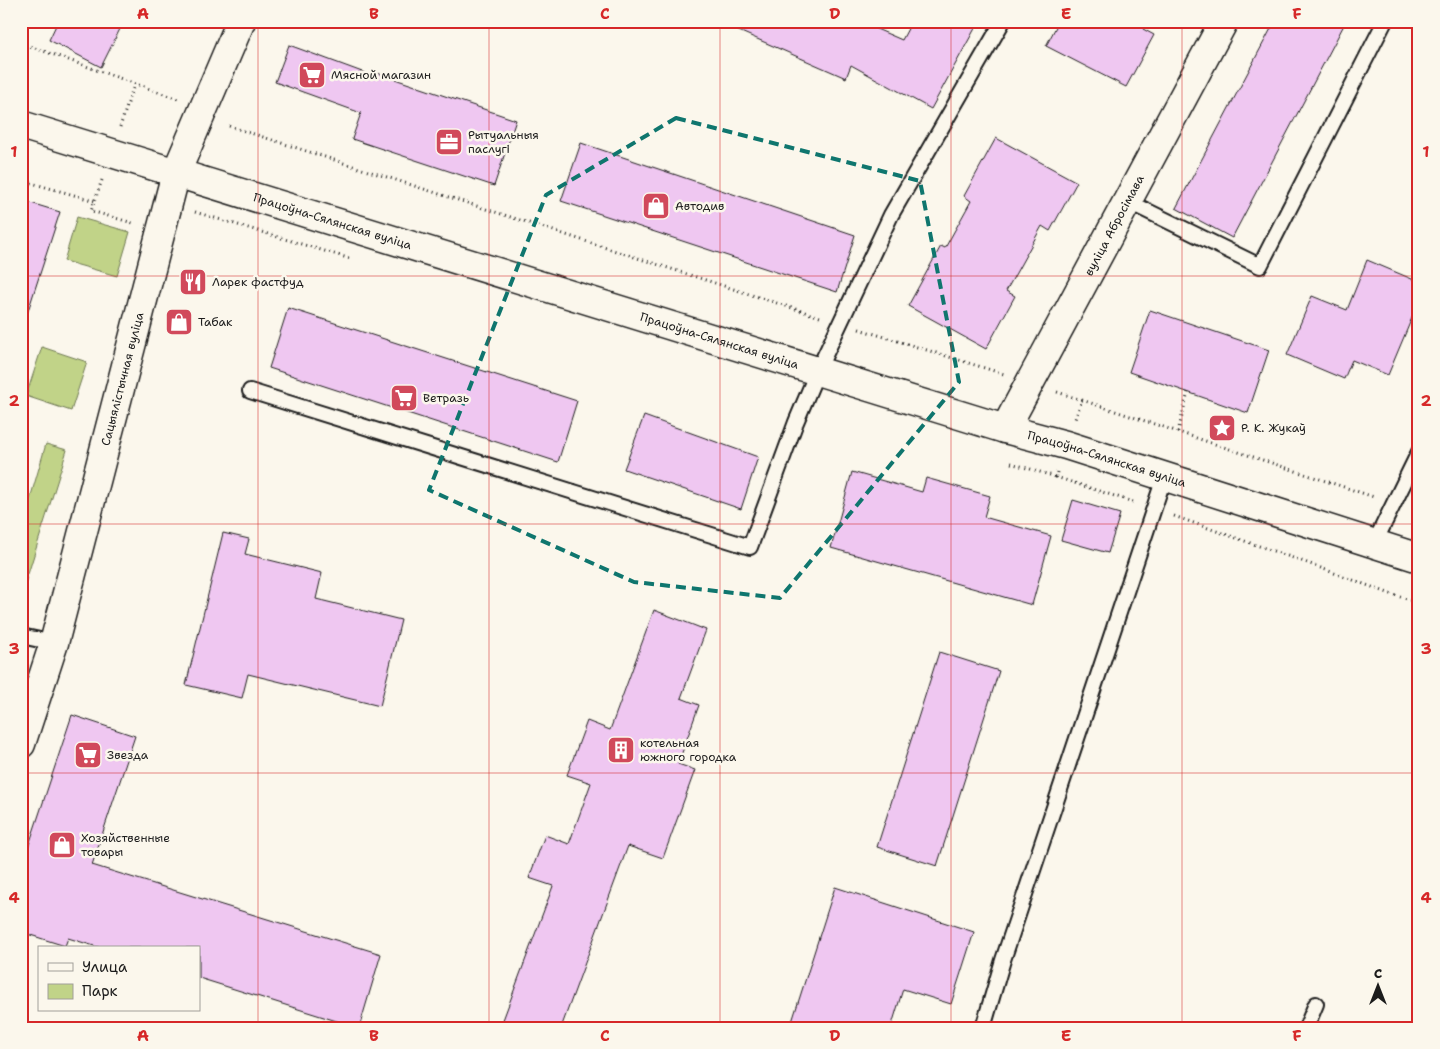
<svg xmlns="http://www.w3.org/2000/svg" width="1440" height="1049" font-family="'Shantell Sans',sans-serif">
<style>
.green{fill:#c1d388;stroke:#6e7852}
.building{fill:#efc7f1;stroke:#1c1c1c}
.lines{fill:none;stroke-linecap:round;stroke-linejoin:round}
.lane-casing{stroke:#1c1c1c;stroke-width:18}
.street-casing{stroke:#1c1c1c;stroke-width:31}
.primary-casing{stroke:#1c1c1c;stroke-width:31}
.path{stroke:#1c1c1c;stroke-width:3;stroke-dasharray:1 4;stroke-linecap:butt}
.lane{stroke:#fbf7ec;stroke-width:14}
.street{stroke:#fbf7ec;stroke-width:28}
.primary{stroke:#fbf7ec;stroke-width:28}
.marked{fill:none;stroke:#0f766e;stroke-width:4;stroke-dasharray:10 6;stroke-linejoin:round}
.grid{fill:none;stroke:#d62828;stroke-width:1;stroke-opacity:0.55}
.labels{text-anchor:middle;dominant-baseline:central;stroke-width:5;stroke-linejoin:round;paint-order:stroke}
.poi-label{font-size:12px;fill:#1c1c1c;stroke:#fbf7ec;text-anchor:start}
.street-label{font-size:12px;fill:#1c1c1c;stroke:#fbf7ec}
.neatline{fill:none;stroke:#d62828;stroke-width:2}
.grid-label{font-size:16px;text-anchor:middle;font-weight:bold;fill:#d62828}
</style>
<rect width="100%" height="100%" fill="#fbf7ec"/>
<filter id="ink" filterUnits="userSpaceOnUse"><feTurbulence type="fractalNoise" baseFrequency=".02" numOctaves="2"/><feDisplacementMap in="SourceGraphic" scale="10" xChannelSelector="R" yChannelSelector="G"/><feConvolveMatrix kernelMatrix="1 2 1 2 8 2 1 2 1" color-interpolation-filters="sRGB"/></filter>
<g filter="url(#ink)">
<g class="green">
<path d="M77 217 130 232 117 276 64 261Z"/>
<path d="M42 347 87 362 71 411 26 396Z"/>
<path d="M46 444 67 450 23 590H21V530Z"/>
</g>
<g class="building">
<path d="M58 21H124L101 67 49 40Z"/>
<path d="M716 21H858L902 40 912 21H979L931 109 851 65 846 78Z"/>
<path d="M1059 21H1147L1143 29 1154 35 1126 87 1046 46Z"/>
<path d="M1275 21H1346L1232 238 1176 208Z"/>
<path d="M289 45 373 76 374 72 516 120 494 186 352 139 361 113 275 82Z"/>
<path d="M996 138 1077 182 1050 231 1042 226 1006 291 1015 296 986 349 908 306 941 246 945 248 971 201 964 196Z"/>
<path d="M581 143 855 235 837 292 561 201Z"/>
<path d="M21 200 60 212 26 317 21 316Z"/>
<path d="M1367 260 1419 282V301L1388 375 1352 360 1344 379 1287 355 1312 296 1347 310Z"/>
<path d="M288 308 577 401 558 462 269 368Z"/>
<path d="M1150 310 1269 350 1248 413 1129 372Z"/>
<path d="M644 416 758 457 741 509 624 469Z"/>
<path d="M852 472 922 492 926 478 990 496 984 517 1051 536 1032 605 831 548Z"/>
<path d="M1073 500 1120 514 1108 553 1061 540Z"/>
<path d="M223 533 249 539 245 554 322 573 316 599 401 620 380 706 248 674 242 698 186 685Z"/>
<path d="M654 610 706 630 681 698 699 705 678 764 695 770 663 858 628 846 561 1028H500L553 886 529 878 545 835 569 844 591 783 567 775 587 721 610 730Z"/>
<path d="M939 652 999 671 937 866 877 847Z"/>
<path d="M72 715 135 736 92 865 381 954 359 1028 199 978V948H101L68 938 65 946 21 932V869Z"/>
<path d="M835 887 974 932 951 1004 903 989 891 1028H790Z"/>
</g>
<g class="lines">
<g class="lane-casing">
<g id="lane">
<path d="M1127 201 1260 266 1385 21"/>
<path d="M250 391 750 547 796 422 818 370 891 215 1003 21"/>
<path d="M1374 544 1419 452"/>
<path d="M21 636 54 643"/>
<path d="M983 1028 1003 960 1164 478"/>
<path d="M1306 1028 1316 1004"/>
</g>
</g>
<g class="street-casing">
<g id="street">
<path id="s1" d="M1005 429 1224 21"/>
<path id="s2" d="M21 744 54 643 176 173 241 21"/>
</g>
</g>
<g class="primary-casing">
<g id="primary">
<path id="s3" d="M21 125 1005 429 1066 445 1419 558"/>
</g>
</g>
<g class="path">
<path d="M21 43 178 99"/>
<path d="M229 126 820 317"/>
<path d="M120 127 134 85"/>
<path d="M21 180 95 201"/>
<path d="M102 180 91 211 133 223"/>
<path d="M195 212 351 259"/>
<path d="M859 329 1004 374"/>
<path d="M1057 392 1082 400 1075 419"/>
<path d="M1082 400 1374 497"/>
<path d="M1178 432 1188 392"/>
<path d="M1011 463 1056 477"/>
<path d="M1057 472 1056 477 1133 502"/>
<path d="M1174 516 1310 564 1388 593 1419 603"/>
</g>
<use href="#lane" class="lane"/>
<use href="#street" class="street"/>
<use href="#primary" class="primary"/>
</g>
</g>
<path class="marked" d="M676 118 920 181 959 382 780 598 634 582 429 490 546 195Z"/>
<path class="grid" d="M258 21V1028M489 21V1028M720 21V1028M951 21V1028M1182 21V1028M21 276H1419M21 524H1419M21 773H1419"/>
<defs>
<g id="supermarket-square" transform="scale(1.4375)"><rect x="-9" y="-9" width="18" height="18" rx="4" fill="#d1495b" stroke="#fbf7ec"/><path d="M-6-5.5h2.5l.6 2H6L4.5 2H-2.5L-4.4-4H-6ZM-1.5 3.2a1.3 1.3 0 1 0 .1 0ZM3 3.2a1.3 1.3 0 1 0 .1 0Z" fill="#fff"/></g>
<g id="office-square" transform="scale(1.4375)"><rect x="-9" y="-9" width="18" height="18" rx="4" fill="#d1495b" stroke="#fbf7ec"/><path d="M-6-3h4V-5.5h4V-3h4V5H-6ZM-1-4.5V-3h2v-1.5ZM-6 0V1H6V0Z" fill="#fff"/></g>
<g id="shop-square" transform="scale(1.4375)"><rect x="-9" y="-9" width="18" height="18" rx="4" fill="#d1495b" stroke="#fbf7ec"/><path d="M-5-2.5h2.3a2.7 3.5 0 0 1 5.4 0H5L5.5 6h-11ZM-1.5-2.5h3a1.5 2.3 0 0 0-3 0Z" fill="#fff"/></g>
<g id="restaurant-square" transform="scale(1.4375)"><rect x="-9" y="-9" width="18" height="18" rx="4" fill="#d1495b" stroke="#fbf7ec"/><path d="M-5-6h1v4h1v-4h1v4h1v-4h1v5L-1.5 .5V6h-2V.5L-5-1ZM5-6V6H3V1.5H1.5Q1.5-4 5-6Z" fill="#fff"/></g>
<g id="sight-square" transform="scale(1.4375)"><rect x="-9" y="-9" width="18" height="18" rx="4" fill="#d1495b" stroke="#fbf7ec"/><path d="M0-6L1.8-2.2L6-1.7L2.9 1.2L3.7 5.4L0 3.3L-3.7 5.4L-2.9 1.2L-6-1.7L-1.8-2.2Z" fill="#fff"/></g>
<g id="building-square" transform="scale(1.4375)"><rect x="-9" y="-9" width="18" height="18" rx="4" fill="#d1495b" stroke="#fbf7ec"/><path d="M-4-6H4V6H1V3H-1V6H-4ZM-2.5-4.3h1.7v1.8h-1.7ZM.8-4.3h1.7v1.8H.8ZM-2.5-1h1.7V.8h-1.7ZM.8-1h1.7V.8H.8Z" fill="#fff"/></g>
</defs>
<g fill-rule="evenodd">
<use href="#supermarket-square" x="312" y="75"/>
<use href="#office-square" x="449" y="142"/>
<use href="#shop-square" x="656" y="206"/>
<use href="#restaurant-square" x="193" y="282"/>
<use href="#shop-square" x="179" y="322"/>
<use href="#supermarket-square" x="404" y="398"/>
<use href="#sight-square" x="1222" y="428"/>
<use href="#building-square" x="621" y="750"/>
<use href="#supermarket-square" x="88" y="755"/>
<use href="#shop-square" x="62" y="845"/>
</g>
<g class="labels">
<g class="poi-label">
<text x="331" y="75">Мясной магазин</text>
<text x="468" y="135">Рытуальныя<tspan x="468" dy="14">паслугі</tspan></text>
<text x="675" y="206">Автодив</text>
<text x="212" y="282">Ларек фастфуд</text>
<text x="198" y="322">Табак</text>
<text x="423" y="398">Ветразь</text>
<text x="1241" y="428">Р. К. Жукаў</text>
<text x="640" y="743">котельная<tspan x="640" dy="14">южного городка</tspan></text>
<text x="107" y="755">Звезда</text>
<text x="81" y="838">Хозяйственные<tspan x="81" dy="14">товары</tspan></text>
</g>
<g class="street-label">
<text stroke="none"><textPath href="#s3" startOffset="326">Працоўна-Сялянская вуліца</textPath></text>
<text stroke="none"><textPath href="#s1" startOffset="231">вуліца Абросімава</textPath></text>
<text stroke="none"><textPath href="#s3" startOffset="731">Працоўна-Сялянская вуліца</textPath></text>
<text stroke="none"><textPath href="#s2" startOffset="379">Сацыялістычная вуліца</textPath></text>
<text stroke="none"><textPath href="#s3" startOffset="1136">Працоўна-Сялянская вуліца</textPath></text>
</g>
</g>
<rect width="1440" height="1049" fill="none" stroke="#fbf7ec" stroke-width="55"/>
<rect x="38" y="946" width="162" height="65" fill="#fbf7ec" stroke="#a29f99"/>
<rect x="48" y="963" width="25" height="8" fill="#fbf7ec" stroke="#a29f99"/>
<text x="82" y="972" font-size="15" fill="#1c1c1c">Улица</text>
<rect x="48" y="984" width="25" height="15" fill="#c1d388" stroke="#a29f99"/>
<text x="82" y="996" font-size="15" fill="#1c1c1c">Парк</text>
<g transform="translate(1378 986)" stroke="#fbf7ec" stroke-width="4" paint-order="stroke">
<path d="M0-4L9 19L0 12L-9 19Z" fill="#1c1c1c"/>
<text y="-8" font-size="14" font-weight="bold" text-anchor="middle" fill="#1c1c1c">С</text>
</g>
<rect x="28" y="28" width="1384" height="994" class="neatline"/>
<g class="grid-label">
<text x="143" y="19">A</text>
<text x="374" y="19">B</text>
<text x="605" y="19">C</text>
<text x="835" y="19">D</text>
<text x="1066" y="19">E</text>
<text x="1297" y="19">F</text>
<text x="14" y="157">1</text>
<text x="1426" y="157">1</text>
<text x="14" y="406">2</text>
<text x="1426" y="406">2</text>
<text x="14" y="654">3</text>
<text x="1426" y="654">3</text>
<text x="14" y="903">4</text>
<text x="1426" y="903">4</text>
<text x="143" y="1041">A</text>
<text x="374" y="1041">B</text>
<text x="605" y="1041">C</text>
<text x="835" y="1041">D</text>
<text x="1066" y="1041">E</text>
<text x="1297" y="1041">F</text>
</g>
</svg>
